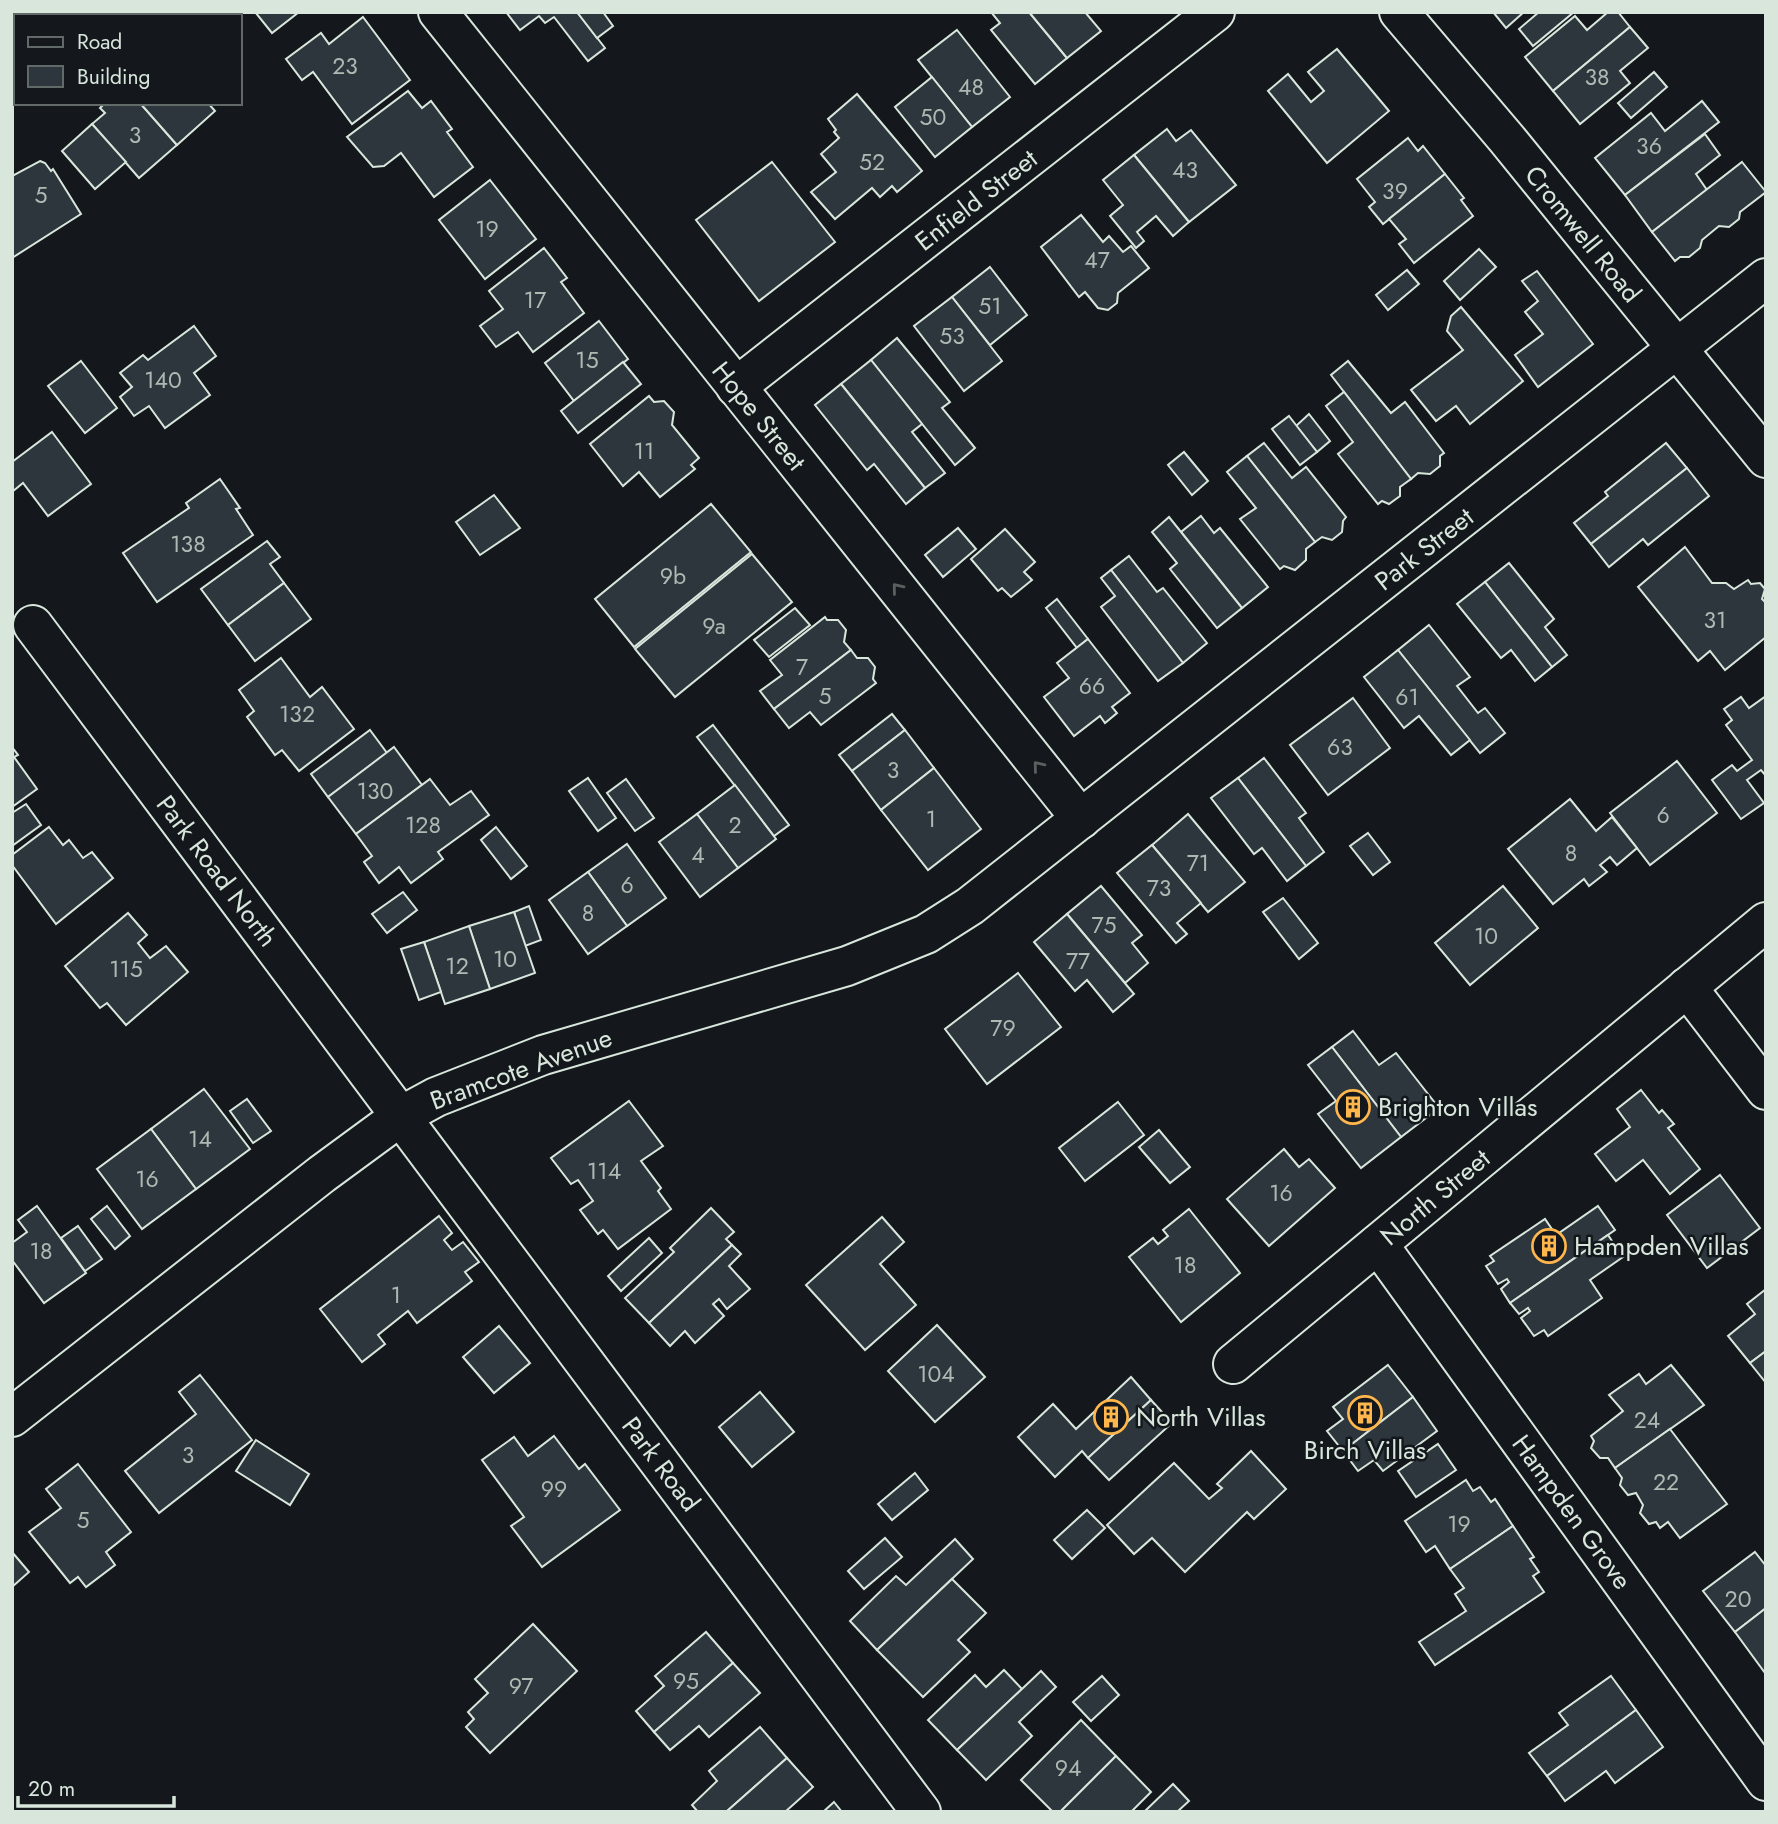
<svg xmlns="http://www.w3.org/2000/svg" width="1778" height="1824" font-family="Jost,sans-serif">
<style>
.building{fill:#2c363c;stroke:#d8e6dc;stroke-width:2}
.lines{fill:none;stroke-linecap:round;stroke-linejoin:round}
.street-casing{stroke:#d8e6dc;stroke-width:42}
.secondary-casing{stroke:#d8e6dc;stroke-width:42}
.street{stroke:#14181c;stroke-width:38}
.secondary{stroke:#14181c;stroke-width:38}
.oneway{stroke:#59605f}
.labels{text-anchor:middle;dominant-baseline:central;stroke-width:5;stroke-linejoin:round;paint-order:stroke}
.number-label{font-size:23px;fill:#adbab4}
.street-label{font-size:26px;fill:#d8e6dc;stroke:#14181c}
.poi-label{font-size:26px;fill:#d8e6dc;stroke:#14181c;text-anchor:start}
</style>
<rect width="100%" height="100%" fill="#14181c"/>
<g class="building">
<path d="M255 12H299L272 33Z"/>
<path d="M506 12H577L605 48 588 61 554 17 545 23 539 16 520 30Z"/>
<path d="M577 12H603L613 26 597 38Z"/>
<path d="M991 12H1029L1067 58 1035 84 991 30 1000 23Z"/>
<path d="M1029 12H1085L1101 31 1067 58Z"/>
<path d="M1493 12H1524L1506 28Z"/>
<path d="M1539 12H1574L1533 46 1519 29Z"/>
<path d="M1608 12H1618L1630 27 1553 91 1525 57 1575 16 1587 30Z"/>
<path d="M363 17 410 80 352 124 313 72 302 80 286 59 321 33 329 44Z"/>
<path d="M1630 27 1648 48 1620 71 1630 83 1580 124 1553 91Z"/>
<path d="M957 30 1010 97 972 127 918 60Z"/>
<path d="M1337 49 1389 111 1327 163 1268 91 1288 74 1311 102 1324 91 1308 72Z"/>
<path d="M1654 72 1667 87 1631 118 1618 103Z"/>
<path d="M932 77 972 127 935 157 895 107Z"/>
<path d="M408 91 422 108 431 101 452 129 447 132 473 167 434 197 401 153 384 166 373 167 347 137Z"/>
<path d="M857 94 922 171 897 192 892 186 880 197 872 188 835 219 811 192 836 172 821 154 839 138 834 132 836 130 828 119Z"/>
<path d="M1702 101 1719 122 1625 195 1595 158 1651 113 1665 131Z"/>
<path d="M105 103H140L177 145 139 178 92 124 105 113 100 108Z"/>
<path d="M140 103H208L215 111 177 145Z"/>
<path d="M92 124 126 162 95 189 62 151Z"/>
<path d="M1167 129 1176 141 1191 130 1236 185 1189 222 1134 155Z"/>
<path d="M1705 134 1720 155 1696 174 1707 190 1652 232 1625 195Z"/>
<path d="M1408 138 1418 151 1423 146 1445 174 1383 224 1369 207 1375 202 1357 179Z"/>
<path d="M1134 155 1189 222 1173 236 1156 216 1137 232 1144 241 1136 248 1110 216 1123 205 1103 180Z"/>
<path d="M40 161 45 163 51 171 53 169 81 214 12 258V176Z"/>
<path d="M772 162 835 242 759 301 696 220Z"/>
<path d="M1742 162 1766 192 1740 212 1739 219 1729 227 1719 226 1702 240 1700 248 1689 257H1680L1675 261 1652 232Z"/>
<path d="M1445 174 1464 198 1461 200 1473 216 1414 263 1399 244 1406 239 1389 219Z"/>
<path d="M490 180 536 239 485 279 439 220Z"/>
<path d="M1081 215 1103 242 1109 236 1123 252 1131 246 1149 268 1118 293 1117 303 1108 310 1098 308 1085 292 1079 297 1041 247Z"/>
<path d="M544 248 567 278 561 282 584 313 533 352 518 332 496 347 480 326 503 309 489 291Z"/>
<path d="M1479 249 1496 267 1460 300 1444 281Z"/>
<path d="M990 267 1027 315 990 345 952 297Z"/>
<path d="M1407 270 1419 284 1388 310 1376 295Z"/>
<path d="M1537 271 1593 344 1538 387 1515 355 1543 334 1525 312 1538 301 1522 281Z"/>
<path d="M952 297 1002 361 964 391 914 326Z"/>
<path d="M1461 307 1523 381 1470 424 1456 406 1436 421 1411 390 1463 350 1447 331 1451 316Z"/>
<path d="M599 321 628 359 574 401 545 363Z"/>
<path d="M194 326 216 356 194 373 210 395 165 428 149 406 134 416 120 397 132 387 120 373 143 355 148 360Z"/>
<path d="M897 338 950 402 942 408 975 448 955 465 871 360Z"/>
<path d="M871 360 922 424 912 432 945 473 925 488 841 384Z"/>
<path d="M81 361 117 408 85 433 48 386Z"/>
<path d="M1348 361 1391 413 1405 402 1444 453 1440 456V466L1430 474 1418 473 1411 479 1331 375Z"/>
<path d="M623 362 641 384 578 433 561 411Z"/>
<path d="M841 384 925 488 906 504 874 464 867 470 815 405Z"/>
<path d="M1344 392 1411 479 1400 487V496L1389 504 1382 501 1378 504 1338 454 1353 442 1326 406Z"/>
<path d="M649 396 654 402 664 401 674 412 672 425 699 458 691 465 695 469 660 497 639 472 623 486 590 444Z"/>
<path d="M1309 414 1330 441 1317 452 1296 426Z"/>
<path d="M1289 416 1317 452 1300 465 1272 429Z"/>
<path d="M52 432 91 484 48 516 23 483 12 492V462Z"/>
<path d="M1264 443 1292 478 1306 467 1346 517 1343 521 1342 532 1332 540 1322 537 1315 542 1247 456Z"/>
<path d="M1666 443 1687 468 1591 544 1574 523 1608 496 1605 492Z"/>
<path d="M1184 452 1208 481 1192 495 1168 465Z"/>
<path d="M1247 456 1315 542 1306 549V560L1295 570 1284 566 1280 569 1240 519 1256 508 1227 472Z"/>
<path d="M1687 468 1709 496 1648 545 1643 539 1609 567 1591 544Z"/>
<path d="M220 479 240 508 236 509 253 535 157 602 123 553 189 508 186 503Z"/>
<path d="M494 495 520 528 480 555 456 522Z"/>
<path d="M711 504 751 552 634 647 595 599Z"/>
<path d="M1201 516 1214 533 1220 528 1268 587 1242 608 1181 532Z"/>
<path d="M1169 517 1242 608 1217 628 1170 569 1177 563 1152 532Z"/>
<path d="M958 528 976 549 943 577 925 555Z"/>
<path d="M1005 529 1035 562 1024 572 1032 580 1011 597 1002 588 998 591 971 559Z"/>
<path d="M267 541 280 557 270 564 284 583 228 625 201 589Z"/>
<path d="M1685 547 1712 583H1726L1734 589 1748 580 1751 584 1760 583 1765 589 1762 599 1766 603V637L1725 670 1710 651 1698 661 1638 587Z"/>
<path d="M752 554 792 602 675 697 635 649Z"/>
<path d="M1129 556 1157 592 1163 588 1207 643 1183 663 1111 570Z"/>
<path d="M1509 563 1554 619 1545 627 1567 655 1552 667 1485 582Z"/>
<path d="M1111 570 1183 663 1158 681 1101 607 1115 596 1101 578Z"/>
<path d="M1485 582 1552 667 1535 681 1511 650 1501 658 1457 604Z"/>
<path d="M284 583 311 619 255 661 228 625Z"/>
<path d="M1057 599 1088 639 1077 648 1046 608Z"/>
<path d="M795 608 810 625 769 657 754 640Z"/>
<path d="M825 617 827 620H838L846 630 844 642 851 650 774 709 760 691 782 675 770 660Z"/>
<path d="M1429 625 1470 677 1457 686 1478 713 1485 708 1505 733 1480 753 1398 650Z"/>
<path d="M1088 639 1130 693 1112 707 1117 713 1105 723 1100 716 1074 736 1044 697 1069 678 1057 663Z"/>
<path d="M851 650 857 658H868L875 667 873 679 876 683 821 725 810 712 789 728 774 709Z"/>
<path d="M1398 650 1470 740 1451 755 1419 716 1404 728 1364 677Z"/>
<path d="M281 658 310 697 322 687 354 729 299 771 282 750 275 755 247 717 254 711 239 690Z"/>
<path d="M1766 696V776L1761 770 1747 780 1764 803 1741 819 1712 780 1732 765 1737 771 1752 760 1726 725 1732 720 1724 709 1741 697 1749 708Z"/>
<path d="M1353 698 1390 748 1328 795 1290 745Z"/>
<path d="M892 714 905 730 852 771 839 755Z"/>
<path d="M713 725 789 825 774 836 697 737Z"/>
<path d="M370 730 387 753 328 797 311 774Z"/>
<path d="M905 730 934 768 881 810 852 771Z"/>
<path d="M12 747 18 755 14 757 37 789 12 807Z"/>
<path d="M394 747 422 785 356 834 328 797Z"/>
<path d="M1264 758 1306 813 1299 818 1324 852 1306 866 1238 778Z"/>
<path d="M1677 761 1717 813 1650 865 1610 813Z"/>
<path d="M934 768 981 829 928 870 881 810Z"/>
<path d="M588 778 616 818 598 831 569 791Z"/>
<path d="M1238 778 1306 866 1287 881 1262 848 1254 854 1211 798Z"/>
<path d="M430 779 450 805 471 791 489 815 438 852 443 859 411 883 399 867 379 883 364 862 372 856 356 834Z"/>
<path d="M626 779 654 818 635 831 607 793Z"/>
<path d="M735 785 776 839 738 868 697 814Z"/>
<path d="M1570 799 1596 831 1612 817 1637 848 1617 865 1610 857 1600 865 1607 872 1589 886 1584 879 1553 904 1508 849Z"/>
<path d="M26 804 41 825 12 846V813Z"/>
<path d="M697 814 738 868 700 897 659 842Z"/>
<path d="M1188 814 1245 882 1208 912 1152 845Z"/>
<path d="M49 827 63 845 69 840 83 858 92 852 113 878 56 924 12 865V855Z"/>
<path d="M496 827 527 866 511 879 481 840Z"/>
<path d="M1368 833 1390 862 1373 875 1350 846Z"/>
<path d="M627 844 666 898 627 926 588 872Z"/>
<path d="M1152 845 1201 903 1177 923 1187 934 1176 943 1117 873Z"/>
<path d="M588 872 627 926 588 954 549 900Z"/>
<path d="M1101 886 1142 935 1132 943 1148 963 1125 983 1067 914Z"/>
<path d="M1503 886 1538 928 1470 985 1435 943Z"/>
<path d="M403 892 417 910 387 933 372 914Z"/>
<path d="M1283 898 1318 943 1299 959 1263 912Z"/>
<path d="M529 906 541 940 525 946 514 912Z"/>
<path d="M514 912 535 973 490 989 469 926Z"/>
<path d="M128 913 147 935 138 943 150 958 166 946 188 972 126 1025 107 1003 100 1008 65 966Z"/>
<path d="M1067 914 1134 994 1113 1012 1087 980 1075 991 1034 942Z"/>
<path d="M469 926 490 989 445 1004 424 942Z"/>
<path d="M424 942 441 992 419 1000 401 949Z"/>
<path d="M1018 973 1061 1027 987 1084 945 1029Z"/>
<path d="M1353 1031 1379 1065 1396 1053 1439 1108 1401 1137 1332 1047Z"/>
<path d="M1332 1047 1401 1137 1361 1168 1318 1114 1336 1101 1308 1065Z"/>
<path d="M204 1089 250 1149 196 1189 151 1129Z"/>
<path d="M1641 1090 1659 1113 1662 1110 1674 1124 1668 1128 1700 1169 1670 1194 1643 1160 1616 1181 1595 1154 1630 1127 1617 1109Z"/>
<path d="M247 1099 271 1131 253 1143 230 1111Z"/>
<path d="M629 1101 663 1146 641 1161 661 1188 658 1191 671 1209 618 1249 603 1230 598 1234 580 1210 593 1201 578 1180 571 1184 551 1158Z"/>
<path d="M1118 1102 1144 1135 1085 1181 1059 1148Z"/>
<path d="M151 1129 196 1189 142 1229 97 1169Z"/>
<path d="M1159 1130 1190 1167 1170 1183 1139 1147Z"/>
<path d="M1284 1149 1299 1167 1309 1159 1335 1188 1269 1246 1227 1199Z"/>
<path d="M1720 1175 1760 1228 1707 1268 1667 1215Z"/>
<path d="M37 1206 86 1273 44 1303 12 1260V1243L27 1232 18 1220Z"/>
<path d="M107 1206 130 1236 115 1249 91 1219Z"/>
<path d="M1598 1206 1615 1230 1510 1303 1501 1289 1509 1282 1507 1279 1498 1284 1486 1266 1494 1261 1490 1256 1545 1219 1556 1235Z"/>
<path d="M711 1208 734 1232 726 1239 732 1245 649 1323 625 1298 674 1252 670 1248Z"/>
<path d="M1189 1209 1240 1273 1181 1322 1129 1257 1153 1238 1158 1244 1168 1236 1163 1230Z"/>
<path d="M439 1216 452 1233 444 1240 452 1250 463 1242 479 1262 465 1272 472 1281 417 1323 408 1311 378 1335 385 1344 362 1362 320 1309Z"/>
<path d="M882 1217 904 1242 880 1264 916 1305 865 1350 806 1285Z"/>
<path d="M78 1226 102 1259 85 1271 61 1238Z"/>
<path d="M1608 1235 1623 1257 1590 1280 1602 1298 1548 1336 1544 1330 1534 1336 1521 1318 1530 1311 1528 1308 1519 1314 1510 1303Z"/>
<path d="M649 1238 662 1253 621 1291 608 1276Z"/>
<path d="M732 1245 741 1254 729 1266 750 1289 727 1309 719 1299 713 1304 724 1316 695 1343 685 1331 670 1346 649 1323Z"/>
<path d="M1766 1289V1351L1750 1363 1728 1336 1755 1314 1747 1304Z"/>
<path d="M937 1325 985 1377 935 1422 888 1371Z"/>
<path d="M499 1326 530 1363 494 1393 463 1357Z"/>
<path d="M1766 1351V1383L1750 1363Z"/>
<path d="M1388 1365 1413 1397 1343 1451 1327 1431 1343 1419 1333 1407Z"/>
<path d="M1671 1365 1704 1405 1615 1468 1608 1458H1600L1591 1448 1594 1441 1591 1436 1623 1411 1609 1395 1639 1374 1646 1384Z"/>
<path d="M200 1375 252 1440 159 1513 125 1471 196 1414 179 1392Z"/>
<path d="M1131 1377 1151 1400 1088 1458 1082 1451 1055 1477 1018 1437 1053 1404 1076 1429Z"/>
<path d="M760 1392 794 1432 752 1467 719 1427Z"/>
<path d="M1413 1397 1437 1431 1383 1471 1374 1460 1358 1471 1343 1451Z"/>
<path d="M1151 1400 1172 1423 1109 1480 1088 1458Z"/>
<path d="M1670 1429 1727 1504 1680 1538 1668 1522 1660 1528 1656 1522 1649 1524 1640 1513 1643 1505 1636 1493 1628 1495 1620 1485 1622 1478 1615 1468Z"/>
<path d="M554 1436 579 1469 585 1464 620 1510 542 1567 511 1526 524 1517 482 1460 514 1437 528 1456Z"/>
<path d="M256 1440 309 1474 290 1505 236 1471Z"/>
<path d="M1438 1444 1456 1470 1416 1497 1398 1471Z"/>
<path d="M1251 1451 1286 1489 1254 1519 1247 1512 1185 1572 1152 1538 1134 1554 1107 1525 1174 1463 1209 1499 1222 1488 1217 1484Z"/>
<path d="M78 1464 131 1532 106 1552 115 1565 86 1587 78 1577 70 1583 29 1532 61 1508 46 1489Z"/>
<path d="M915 1473 928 1490 892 1520 878 1504Z"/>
<path d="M1466 1480 1473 1491 1480 1487 1491 1502 1495 1499 1513 1526 1450 1569 1435 1546 1426 1552 1405 1521Z"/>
<path d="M1087 1510 1105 1528 1072 1559 1054 1540Z"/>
<path d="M1513 1526 1534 1557 1530 1559 1539 1572 1533 1576 1544 1592 1435 1665 1419 1642 1466 1611 1455 1594 1464 1588 1450 1569Z"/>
<path d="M885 1538 902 1557 864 1589 848 1571Z"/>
<path d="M955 1539 973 1559 877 1650 850 1621 896 1576 906 1585Z"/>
<path d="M12 1552 29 1572 12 1587Z"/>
<path d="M1755 1552 1766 1566V1608L1735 1632 1703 1591Z"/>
<path d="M952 1579 986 1613 958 1640 970 1652 923 1697 877 1650Z"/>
<path d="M1766 1608V1672L1765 1673 1735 1632Z"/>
<path d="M533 1624 577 1671 490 1753 466 1727 474 1719 468 1712 488 1693 475 1679Z"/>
<path d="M706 1632 733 1663 654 1732 636 1711 664 1686 655 1676Z"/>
<path d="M733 1663 760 1693 709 1737 699 1726 670 1750 654 1732Z"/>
<path d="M1004 1670 1022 1689 957 1750 928 1720 975 1675 986 1687Z"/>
<path d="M1041 1671 1056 1687 1019 1722 1032 1736 986 1780 957 1750Z"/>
<path d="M1102 1676 1119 1695 1091 1721 1073 1702Z"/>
<path d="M1611 1676 1636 1710 1547 1776 1529 1753 1568 1725 1559 1713Z"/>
<path d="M1636 1710 1663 1747 1615 1783 1606 1771 1565 1801 1547 1776Z"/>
<path d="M1081 1720 1116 1756 1060 1812H1053L1021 1780Z"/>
<path d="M760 1727 787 1758 726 1812H698L692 1805 717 1781 709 1771Z"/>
<path d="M1116 1756 1151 1792 1131 1812H1060Z"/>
<path d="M787 1758 813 1787 785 1812H726Z"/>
<path d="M1173 1784 1189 1801 1177 1812H1144Z"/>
<path d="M834 1802 842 1812H823Z"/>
</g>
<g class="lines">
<g class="street-casing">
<g id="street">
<path d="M438 12 1081 819"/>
<path d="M1399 12 1506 138 1766 458"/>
<path d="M90 16 94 12"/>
<path d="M12 77 16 75"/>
<path d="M736 387 1215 12"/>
<path d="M33 625 921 1812"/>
<path d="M1687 987 1766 1090"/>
<path d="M1378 1244 1766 1781"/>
<path d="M1233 1364 1766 922"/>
</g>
</g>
<g class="secondary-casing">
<path id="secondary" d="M12 1417 322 1174 401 1116 436 1097 543 1055 847 966 926 934 970 906 1766 278"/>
</g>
<use href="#street" class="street"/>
<use href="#secondary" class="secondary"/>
</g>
<defs><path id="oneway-chevron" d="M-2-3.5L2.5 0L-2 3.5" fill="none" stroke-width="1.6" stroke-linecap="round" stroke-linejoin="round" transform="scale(1.75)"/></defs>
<g class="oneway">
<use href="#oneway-chevron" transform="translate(897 588) rotate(-129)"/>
<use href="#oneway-chevron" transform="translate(1038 766) rotate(-129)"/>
</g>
<defs>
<g id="building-ring" transform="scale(1.75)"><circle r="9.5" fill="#14181c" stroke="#ffb74d" stroke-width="1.5"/><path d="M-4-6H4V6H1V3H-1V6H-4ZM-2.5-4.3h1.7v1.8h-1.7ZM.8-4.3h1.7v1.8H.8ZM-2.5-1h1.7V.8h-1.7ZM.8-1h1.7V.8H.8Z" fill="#ffb74d"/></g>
</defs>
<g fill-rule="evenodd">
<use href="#building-ring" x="1353" y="1107"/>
<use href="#building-ring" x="1549" y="1246"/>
<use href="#building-ring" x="1365" y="1413"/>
<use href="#building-ring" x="1111" y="1417"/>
</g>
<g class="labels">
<g class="number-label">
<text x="345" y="66">23</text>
<text x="1597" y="77">38</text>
<text x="971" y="87">48</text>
<text x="933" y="117">50</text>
<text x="135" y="135">3</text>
<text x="1649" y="146">36</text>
<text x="872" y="162">52</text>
<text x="1185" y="170">43</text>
<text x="1395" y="191">39</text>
<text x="41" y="195">5</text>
<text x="487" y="229">19</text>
<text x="1097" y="260">47</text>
<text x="535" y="300">17</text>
<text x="990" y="306">51</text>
<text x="952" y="336">53</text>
<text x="587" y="360">15</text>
<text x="163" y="380">140</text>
<text x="644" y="451">11</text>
<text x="188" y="544">138</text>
<text x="673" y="576">9b</text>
<text x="1715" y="620">31</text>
<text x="714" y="626">9a</text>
<text x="802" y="667">7</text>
<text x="1092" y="686">66</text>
<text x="825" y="696">5</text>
<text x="1407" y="697">61</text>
<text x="297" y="714">132</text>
<text x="1340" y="747">63</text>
<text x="893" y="770">3</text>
<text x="375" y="791">130</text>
<text x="1663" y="815">6</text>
<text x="931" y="819">1</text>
<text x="423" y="825">128</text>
<text x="735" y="825">2</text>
<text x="1571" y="853">8</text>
<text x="698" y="855">4</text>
<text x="1198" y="863">71</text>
<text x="627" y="885">6</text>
<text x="1159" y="888">73</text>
<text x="588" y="913">8</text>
<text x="1104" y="925">75</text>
<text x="1486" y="936">10</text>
<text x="505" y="959">10</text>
<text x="1078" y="961">77</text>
<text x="457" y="966">12</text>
<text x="126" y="969">115</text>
<text x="1003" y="1028">79</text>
<text x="200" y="1139">14</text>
<text x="604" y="1171">114</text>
<text x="147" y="1179">16</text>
<text x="1281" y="1193">16</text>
<text x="41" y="1251">18</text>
<text x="1185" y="1265">18</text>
<text x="396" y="1295">1</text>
<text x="936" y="1374">104</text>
<text x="1647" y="1420">24</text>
<text x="188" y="1455">3</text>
<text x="1666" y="1482">22</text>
<text x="554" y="1489">99</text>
<text x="83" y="1520">5</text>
<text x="1459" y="1524">19</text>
<text x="1738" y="1599">20</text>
<text x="686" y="1681">95</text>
<text x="521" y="1686">97</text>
<text x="1068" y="1768">94</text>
</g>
<g class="street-label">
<text transform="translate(976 200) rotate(-38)">Enfield Street</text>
<text transform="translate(1583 234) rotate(51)">Cromwell Road</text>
<text transform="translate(759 416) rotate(51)">Hope Street</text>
<text transform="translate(1424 549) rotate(-38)">Park Street</text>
<text transform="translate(217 871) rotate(53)">Park Road North</text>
<text transform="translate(521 1069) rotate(-20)">Bramcote Avenue</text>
<text transform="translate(1435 1197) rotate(-40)">North Street</text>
<text transform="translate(661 1464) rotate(53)">Park Road</text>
<text transform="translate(1572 1512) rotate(54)">Hampden Grove</text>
</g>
<g class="poi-label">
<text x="1378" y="1107">Brighton Villas</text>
<text x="1574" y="1246">Hampden Villas</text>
<text x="1136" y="1417">North Villas</text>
<text x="1365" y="1450" text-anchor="middle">Birch Villas</text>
</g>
</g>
<rect width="1778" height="1824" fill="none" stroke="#d8e6dc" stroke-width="28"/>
<rect x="14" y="14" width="228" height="91" fill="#14181c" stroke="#626a69" stroke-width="2"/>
<rect x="28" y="37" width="35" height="10" fill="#14181c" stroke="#626a69" stroke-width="2"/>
<text x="77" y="49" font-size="21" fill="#d8e6dc">Road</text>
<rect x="28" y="66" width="35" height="21" fill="#2c363c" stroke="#626a69" stroke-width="2"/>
<text x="77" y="84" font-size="21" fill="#d8e6dc">Building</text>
<path d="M18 1796v10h156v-10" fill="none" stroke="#d8e6dc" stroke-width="3.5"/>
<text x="28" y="1796" font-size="21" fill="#d8e6dc" stroke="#14181c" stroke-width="5" paint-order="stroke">20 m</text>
</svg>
